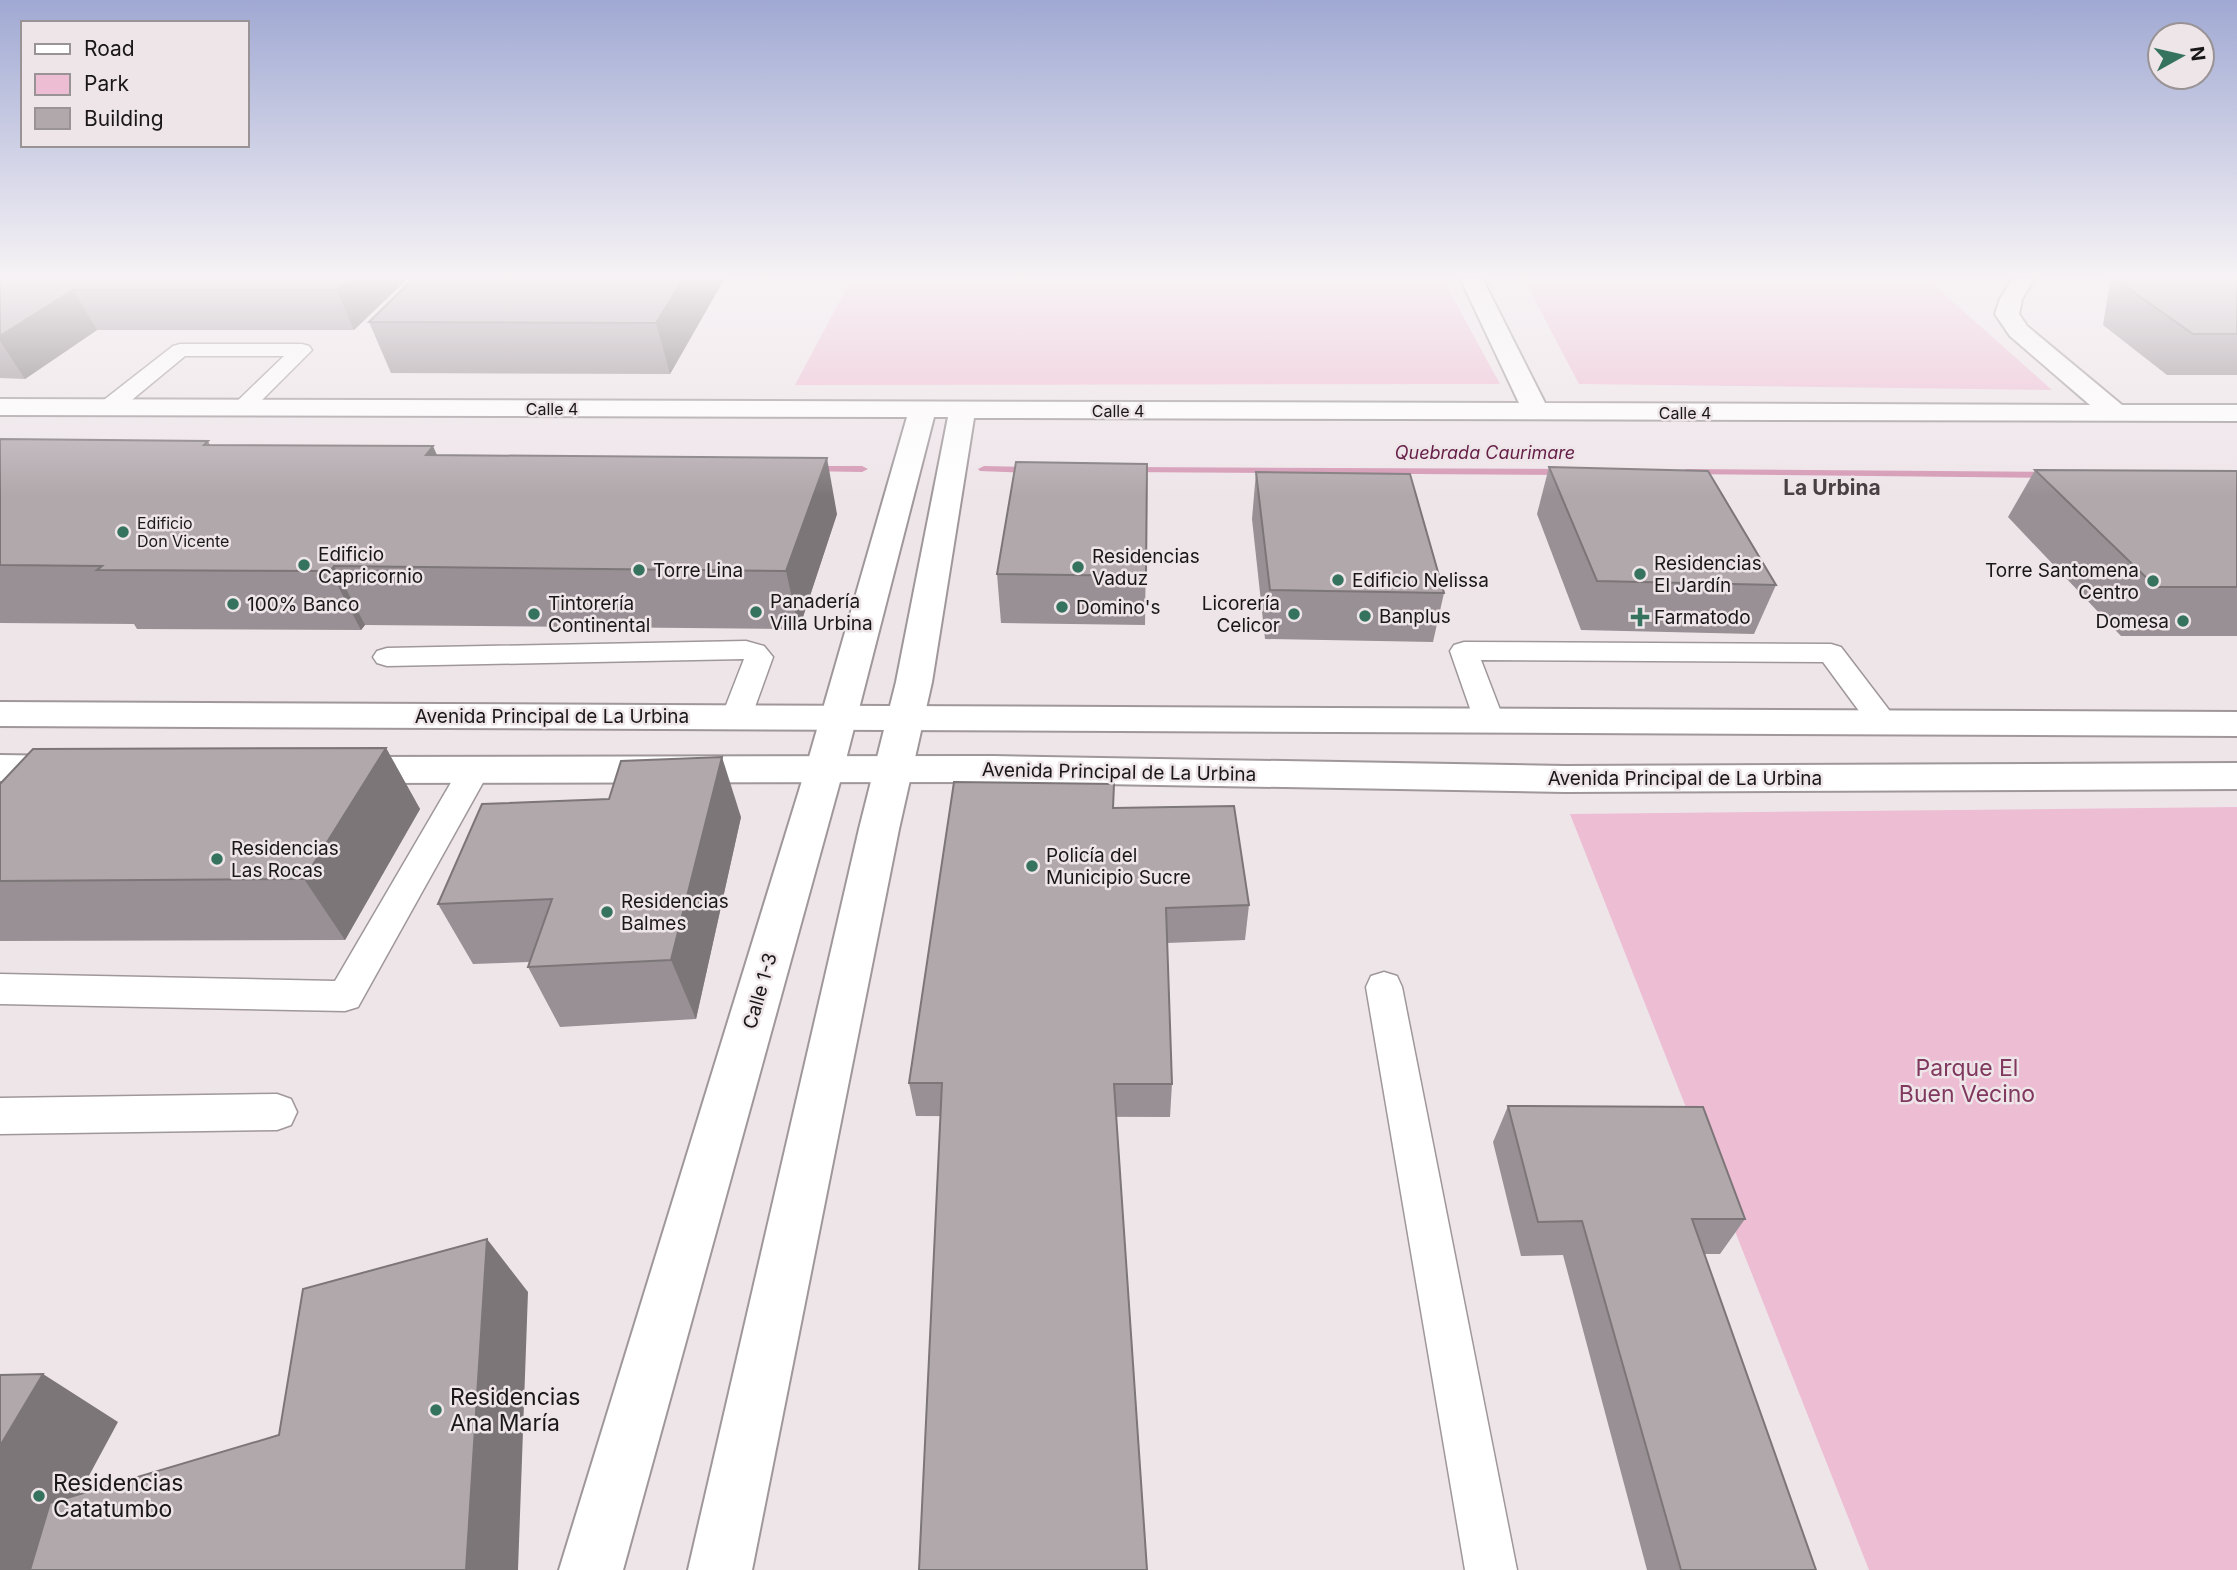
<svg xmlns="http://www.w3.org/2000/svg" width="2237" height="1570" font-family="Inter,sans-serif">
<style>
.green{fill:#edbdd3}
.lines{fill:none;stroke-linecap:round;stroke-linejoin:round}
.stream{fill:#d498b4;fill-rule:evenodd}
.service-casing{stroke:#9f979a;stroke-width:3}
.minor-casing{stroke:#9f979a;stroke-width:4}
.secondary-casing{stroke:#9f979a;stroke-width:4}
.service{fill:#fff;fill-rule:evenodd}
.minor{fill:#fff;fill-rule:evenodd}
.secondary{fill:#fff;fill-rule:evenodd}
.wall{fill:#989094}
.shaded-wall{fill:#7c7678}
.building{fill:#b1a8ac;stroke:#7c7678;stroke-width:2}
.poi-dot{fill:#36735f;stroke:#eee5e9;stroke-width:2.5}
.labels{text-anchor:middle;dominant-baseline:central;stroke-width:5;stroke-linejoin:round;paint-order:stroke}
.far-street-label{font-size:16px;fill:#1a1718;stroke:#eee5e9}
.far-poi-label{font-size:16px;fill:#1a1718;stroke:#eee5e9;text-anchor:start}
.far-water-label{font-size:18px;font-style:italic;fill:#651f47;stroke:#eee5e9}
.poi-label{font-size:19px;fill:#1a1718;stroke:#eee5e9;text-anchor:start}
.street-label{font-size:19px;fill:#1a1718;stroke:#eee5e9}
.far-district-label{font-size:21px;font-weight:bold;fill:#484144;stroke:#eee5e9}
.near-park-label{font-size:23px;fill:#80385e;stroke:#eee5e9}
.near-poi-label{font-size:23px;fill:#1a1718;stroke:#eee5e9;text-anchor:start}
</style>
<rect width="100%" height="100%" fill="#eee5e9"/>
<g class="green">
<path d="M853 276H1441L1500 384 795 385Z"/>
<path d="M1522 276H1924L2052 390 1579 384Z"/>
<path d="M2237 807V1570H1869L1570 814Z"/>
</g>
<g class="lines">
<g class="stream">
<path d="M809 466H862L868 469 862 472 805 471V467Z"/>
<path d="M984 466 1034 467 1040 470 1034 473 980 471 978 469Z"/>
<path d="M1127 467 1570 469 1576 472 1570 475 1123 472 1121 470Z"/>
<path d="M1687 469 2053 472 2059 475 2053 478 1683 474V470Z"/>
</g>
<g class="service-casing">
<g id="service">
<path d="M180 344H302L309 346 312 350 249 413H233L230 408 284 356H185L116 413H100L97 408 100 403 173 346Z"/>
<path d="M746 641 764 646 773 657 751 718 747 725 736 728 725 725 721 718 744 659 387 666 377 663 373 657 377 651 387 648Z"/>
<path d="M1464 642 1831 644 1841 647 1899 723 1895 730 1884 733 1873 730 1823 662 1481 660 1504 720 1500 727 1489 730 1478 727 1474 720 1450 651 1454 645Z"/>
<path d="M474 759 485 762 490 770 358 1007 345 1011 0 1004V974L335 981 463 762Z"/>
<path d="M1384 972 1397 976 1402 987 1517 1570H1465L1366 987 1371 976Z"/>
<path d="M277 1094 291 1099 297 1112 291 1125 277 1130 0 1134V1098Z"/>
</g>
</g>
<g class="minor-casing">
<path id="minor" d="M1459 276H1481L1545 403 2090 405 2010 336 1995 314 2000 299 2014 276H2036L2022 299 2019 314 2027 326 2122 405H2237V421L974 418 932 682 899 829 752 1570H688L859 829 896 682 948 417H934L843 771 623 1570H559L805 771 907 417 0 415V399L1519 403Z"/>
</g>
<g class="secondary-casing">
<g id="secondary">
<path d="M0 702 2237 712V736L0 726Z"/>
<path d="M0 755 68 756 81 760 87 769 81 778 68 782 0 781Z"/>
<path d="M993 756 1565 766 2237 763V789L1565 792 993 782 345 783 332 779 326 770 332 761 345 757Z"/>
</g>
</g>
<use href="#service" class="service"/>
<use href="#minor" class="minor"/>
<use href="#secondary" class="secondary"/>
</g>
<g class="wall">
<path d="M0 276 405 281 354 330H97L25 379 0 378Z"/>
<path d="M726 276 670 374 391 373 369 322Z"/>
<path d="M2111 276H2237V375H2167L2103 325Z"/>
<path d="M0 439 208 441 210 445 437 455 837 514 799 629 365 625 361 630 137 629 134 624 0 623Z"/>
<path d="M1147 464 1145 625 1001 623 997 574Z"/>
<path d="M1549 467 1776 585 1754 634 1581 630 1537 514Z"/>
<path d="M2035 470 2237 471V636H2121L2008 517Z"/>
<path d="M1256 472 1444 593 1433 642 1265 639 1252 519Z"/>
<path d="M386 748 420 809 345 940 0 941V784Z"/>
<path d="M1114 784V808L1249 905 1245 940 1167 943 1172 1084 1170 1117 916 1116 909 1083Z"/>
<path d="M741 817 696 1019 560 1027 528 967 529 962 473 964 438 904Z"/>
<path d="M1508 1106 1745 1219 1720 1254H1704L1816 1570H1647L1563 1255 1521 1256 1493 1142Z"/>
</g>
<g class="shaded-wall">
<path d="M352 276H403L405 281 354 330 337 290Z"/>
<path d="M685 276H726L670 374 656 323Z"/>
<path d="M73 290 97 330 25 379 0 341V336Z"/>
<path d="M433 446 457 501 426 455Z"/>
<path d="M827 458 837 514 799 629 786 571Z"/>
<path d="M334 566 365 625 361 630 330 571Z"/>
<path d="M386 748 420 809 345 940 304 879Z"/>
<path d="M722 757 741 817 696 1019 671 960Z"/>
<path d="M487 1239 528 1292 518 1570H466Z"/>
<path d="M43 1374 118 1422 38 1570H0V1446Z"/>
</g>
<g class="building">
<path d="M0 276H352L337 290H73L0 336Z"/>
<path d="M416 276H685L656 323 369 322Z"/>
<path d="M2127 276H2237V334H2193L2125 286Z"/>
<path d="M0 439 208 441 204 445 433 446 426 455 827 458 786 571 334 566 330 571 97 570 102 566 0 565Z"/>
<path d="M1016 462 1147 464 1146 576 997 574Z"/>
<path d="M1549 467 1708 471 1776 585 1597 581Z"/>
<path d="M2035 470 2237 471V587H2156Z"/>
<path d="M1256 472 1410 474 1444 593 1270 590Z"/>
<path d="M386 748 304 879 0 881V784L33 749Z"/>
<path d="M722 757 671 960 528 967 552 899 438 904 482 804 609 799 621 761Z"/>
<path d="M954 782 1114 784 1113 808 1234 806 1249 905 1166 908 1172 1084H1114L1147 1570H919L942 1083H909Z"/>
<path d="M1508 1106 1703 1107 1745 1219H1692L1816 1570H1681L1582 1221 1538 1222Z"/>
<path d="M487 1239 466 1570H30L50 1503 279 1435 303 1289Z"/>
<path d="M43 1374 0 1446V1375Z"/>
</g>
<linearGradient id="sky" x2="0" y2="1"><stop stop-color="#a0a9d3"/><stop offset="0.56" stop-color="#f7f3f5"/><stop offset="1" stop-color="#f7f3f5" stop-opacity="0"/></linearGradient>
<rect width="2237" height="496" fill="url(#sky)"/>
<g class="poi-dot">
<circle cx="123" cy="532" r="7"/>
<circle cx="304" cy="565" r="7"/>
<circle cx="1078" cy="567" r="7"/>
<circle cx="639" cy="570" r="7"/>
<circle cx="1640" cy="574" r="7"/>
<circle cx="1338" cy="580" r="7"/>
<circle cx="2153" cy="581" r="7"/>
<circle cx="233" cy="604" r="7"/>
<circle cx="1062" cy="607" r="7"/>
<circle cx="756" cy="612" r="7"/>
<circle cx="534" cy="614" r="7"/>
<circle cx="1294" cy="614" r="7"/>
<circle cx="1365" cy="616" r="7"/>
<path d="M1636.5 606.5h7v7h7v7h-7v7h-7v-7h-7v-7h7z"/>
<circle cx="2183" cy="621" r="7"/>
<circle cx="217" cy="859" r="7"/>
<circle cx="1032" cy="866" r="7"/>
<circle cx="607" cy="912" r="7"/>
<circle cx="436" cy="1410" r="7"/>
<circle cx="39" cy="1496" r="7"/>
</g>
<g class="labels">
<g class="far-street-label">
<text x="552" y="409">Calle 4</text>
<text x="1118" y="411">Calle 4</text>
<text x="1685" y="413">Calle 4</text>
</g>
<g class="far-poi-label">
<text x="137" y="523">Edificio<tspan x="137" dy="18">Don Vicente</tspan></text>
</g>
<g class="far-water-label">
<text x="1485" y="452">Quebrada Caurimare</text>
</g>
<g class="poi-label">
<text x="318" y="554">Edificio<tspan x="318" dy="22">Capricornio</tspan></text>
<text x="1092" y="556">Residencias<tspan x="1092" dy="22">Vaduz</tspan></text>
<text x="1654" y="563">Residencias<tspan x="1654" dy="22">El Jardín</tspan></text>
<text x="653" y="570">Torre Lina</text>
<text x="2139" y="570" text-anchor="end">Torre Santomena<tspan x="2139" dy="22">Centro</tspan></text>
<text x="1352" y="580">Edificio Nelissa</text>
<text x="770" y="601">Panadería<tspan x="770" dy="22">Villa Urbina</tspan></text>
<text x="548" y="603">Tintorería<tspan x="548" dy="22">Continental</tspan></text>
<text x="1280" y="603" text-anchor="end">Licorería<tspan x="1280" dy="22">Celicor</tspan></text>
<text x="247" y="604">100% Banco</text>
<text x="1076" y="607">Domino's</text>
<text x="1379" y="616">Banplus</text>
<text x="1654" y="617">Farmatodo</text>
<text x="2169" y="621" text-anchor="end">Domesa</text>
<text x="231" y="848">Residencias<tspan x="231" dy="22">Las Rocas</tspan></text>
<text x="1046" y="855">Policía del<tspan x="1046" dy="22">Municipio Sucre</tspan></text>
<text x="621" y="901">Residencias<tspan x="621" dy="22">Balmes</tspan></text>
</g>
<g class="street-label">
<text x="552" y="716">Avenida Principal de La Urbina</text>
<text transform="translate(1119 772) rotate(1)">Avenida Principal de La Urbina</text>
<text x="1685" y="778">Avenida Principal de La Urbina</text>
<text transform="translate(760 991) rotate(-74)">Calle 1-3</text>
</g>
<g class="far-district-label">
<text x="1832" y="487">La Urbina</text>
</g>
<g class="near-park-label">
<text x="1967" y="1068">Parque El<tspan x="1967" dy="26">Buen Vecino</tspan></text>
</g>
<g class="near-poi-label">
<text x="450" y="1397">Residencias<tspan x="450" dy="26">Ana María</tspan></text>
<text x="53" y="1483">Residencias<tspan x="53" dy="26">Catatumbo</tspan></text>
</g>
</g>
<rect x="21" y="21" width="228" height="126" fill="#eee5e9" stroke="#999395" stroke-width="2"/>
<rect x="35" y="44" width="35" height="10" fill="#ffffff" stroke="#999395" stroke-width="2"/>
<text x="84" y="56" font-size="21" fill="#1a1718">Road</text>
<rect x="35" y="74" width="35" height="21" fill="#edbdd3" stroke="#999395" stroke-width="2"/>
<text x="84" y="91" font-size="21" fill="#1a1718">Park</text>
<rect x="35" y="108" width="35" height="21" fill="#b1a8ac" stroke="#999395" stroke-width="2"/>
<text x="84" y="126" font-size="21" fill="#1a1718">Building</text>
<g transform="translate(2181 56) rotate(82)"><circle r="33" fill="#eee5e9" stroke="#999395" stroke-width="2"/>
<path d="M0-5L12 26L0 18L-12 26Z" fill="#36735f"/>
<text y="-10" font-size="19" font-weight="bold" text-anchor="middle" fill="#1a1718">N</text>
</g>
</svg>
